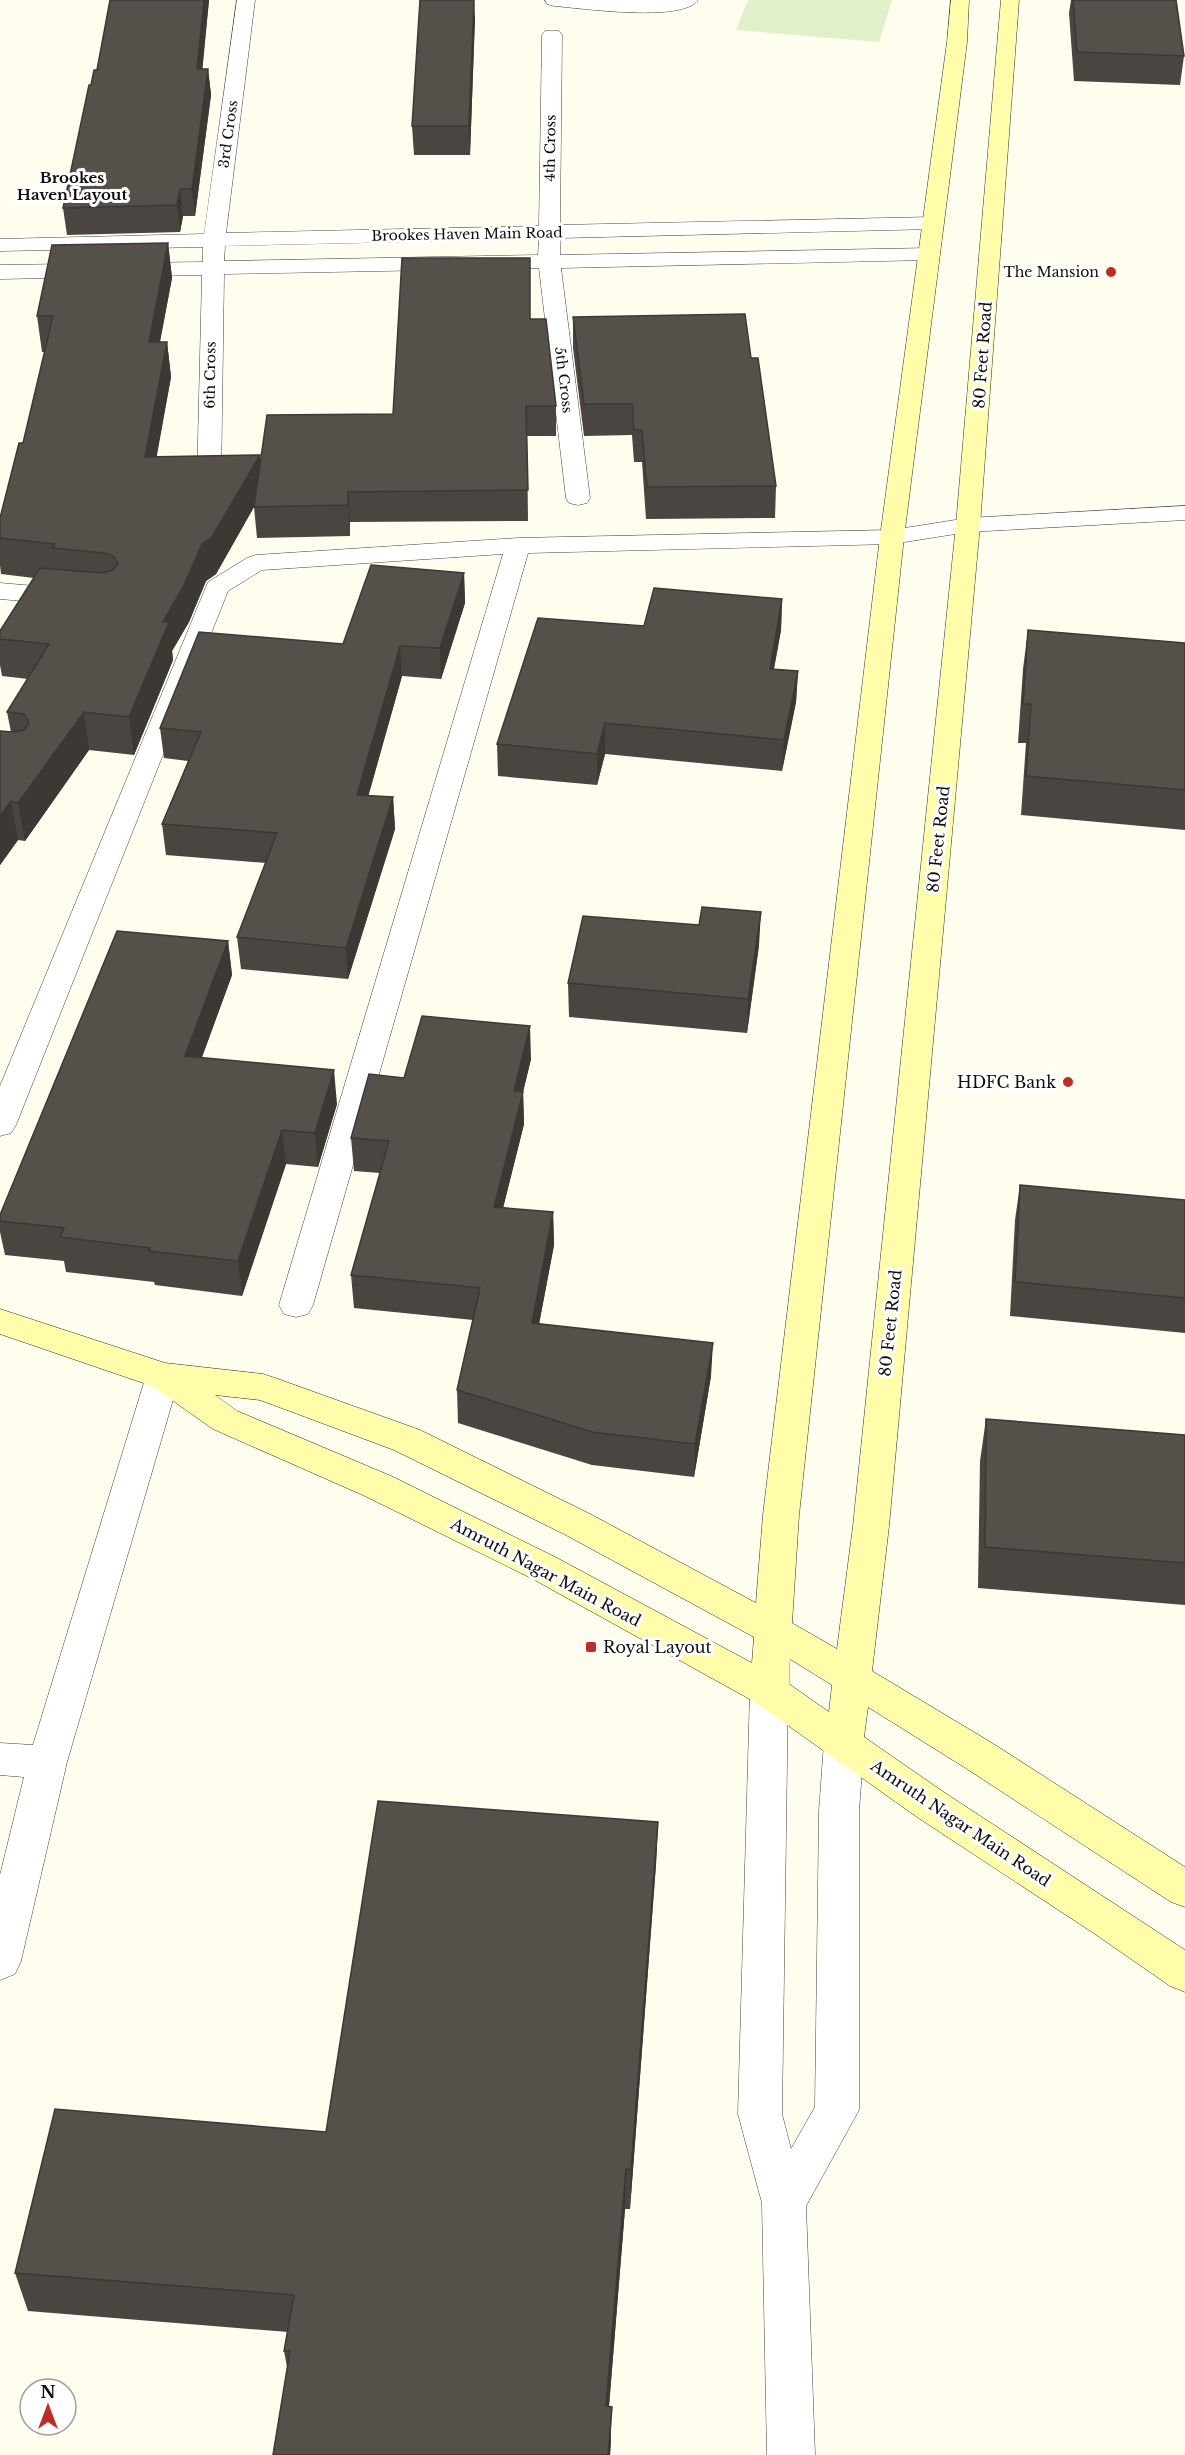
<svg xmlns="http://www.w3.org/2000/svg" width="1185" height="2455" font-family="'Libre Baskerville',serif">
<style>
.pitch{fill:#e0f1ca}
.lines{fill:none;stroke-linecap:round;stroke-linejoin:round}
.service-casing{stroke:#414141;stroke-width:1}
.minor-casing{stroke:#414141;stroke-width:1}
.tertiary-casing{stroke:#414141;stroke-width:1}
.secondary-casing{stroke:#303030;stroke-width:1}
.service{fill:#fff;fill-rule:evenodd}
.minor{fill:#fff;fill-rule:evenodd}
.tertiary{fill:#fff;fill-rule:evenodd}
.secondary{fill:#fffda9;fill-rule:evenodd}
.wall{fill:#4a4540}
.shaded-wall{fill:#3c3834}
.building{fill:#56504a;stroke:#3c3834;stroke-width:1.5}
.poi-dot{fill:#bf2b25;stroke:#fff;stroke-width:2}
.labels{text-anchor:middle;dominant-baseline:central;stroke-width:6;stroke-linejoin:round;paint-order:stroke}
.far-street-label{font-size:14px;fill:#0e0e0e;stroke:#fff}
.far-poi-label{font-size:14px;fill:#0e0e0e;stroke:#fff;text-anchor:end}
.far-neighbourhood-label{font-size:15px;font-weight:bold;fill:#0e0e0e;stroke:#fff}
.street-label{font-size:16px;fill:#0e0e0e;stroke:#fff}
.poi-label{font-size:16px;fill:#0e0e0e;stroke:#fff;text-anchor:end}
</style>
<rect width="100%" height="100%" fill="#fffdee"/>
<path class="pitch" d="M748 0H892L879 42 736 30Z"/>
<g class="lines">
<g class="service-casing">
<path id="service" d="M545 0H698C682 23 581 8 554 6L547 4Z"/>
</g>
<g class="minor-casing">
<g id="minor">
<path d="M237 0H255L226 233 539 226 542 35 545 31H559L562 35 560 225 933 217 941 218 944 223 941 228 933 229 560 238V255L929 248 937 249 940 254 937 259 929 260 561 268 590 498 587 503 578 505 569 503 566 498 539 268 224 274 221 482 218 487 209 489 200 487 197 482 202 275 0 279V265L203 262V247L0 251V239L204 234ZM539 239 538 255 224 261 225 246Z"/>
<path d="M892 530 901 532 904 537 901 542 892 544 528 553 313 1305 308 1314 296 1317 284 1314 279 1305 503 554 262 570 228 591 16 1125 11 1133 0 1136V1086L208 582 247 558 256 555 518 538Z"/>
<path d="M0 583 70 589 79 592 83 597 79 602 70 605 0 599Z"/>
<path d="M163 1363 175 1367 180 1376 67 1762 21 1961 15 1974 0 1980V1875L24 1777 0 1775V1743L33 1745 146 1376 151 1367Z"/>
</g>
</g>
<g class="tertiary-casing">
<g id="tertiary">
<path d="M1185 506V520L968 532 892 544 883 542 880 537 883 532 892 530 968 518Z"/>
<path d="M769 1675 783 1680 788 1691 782 2114 791 2149 815 2107 819 1811 824 1743 830 1731 844 1727 858 1731 864 1743 859 1811V2110L806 2206 815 2455H767L762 2203 738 2114 750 1691 755 1680Z"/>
</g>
</g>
<g class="secondary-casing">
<path id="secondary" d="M951 0H969L967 42 904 537 799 1515 792 1623 837 1649 853 1526 956 525 1001 0H1019L980 525 889 1526 872 1671 992 1743 1185 1867V1907L1171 1902 964 1767 868 1707 864 1737 945 1793 1185 1950V1992L1170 1986 1095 1934 917 1817 755 1702 531 1578 365 1496 213 1429 152 1386 0 1334V1309L165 1363 263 1374 275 1378 420 1430 590 1514 756 1603 763 1515 880 537 947 42ZM215 1395 260 1400 394 1450 564 1534 754 1637 752 1663 557 1558 391 1476 237 1411ZM790 1659 832 1685 829 1712 789 1684Z"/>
</g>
<use href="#service" class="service"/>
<use href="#minor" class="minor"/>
<use href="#tertiary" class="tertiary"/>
<use href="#secondary" class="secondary"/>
</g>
<g class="wall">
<path d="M110 0H209L202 69H208L211 95 195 216H183L180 232 67 235 63 208 91 85 97 70Z"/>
<path d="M1071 0H1176L1184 56 1180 85 1074 81 1069 13Z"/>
<path d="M475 17 470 155H414L412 126Z"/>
<path d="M168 243 172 278 160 342H167L171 377 156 457 261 462 393 414 531 319 556 406V436H527L528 521 350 522V536L257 538 254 507 216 574 206 581 189 622 172 651 173 660 134 755 89 750 25 841 18 840 0 865V731L11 732 7 712 28 679 2 676 0 665V631L34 578 1 574 0 565V538L45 352H42L37 316Z"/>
<path d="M573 317 751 358 776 486 775 518 646 519 642 462H634L632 435 584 436 573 348Z"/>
<path d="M464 573 465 603 441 679 402 676 368 796 393 797 395 829 348 979 241 969 237 937 266 863 166 855 162 824 188 761 164 758 160 728 343 644Z"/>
<path d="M782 599 781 630 774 669 798 671 796 702 782 771 605 754 597 785 498 776 497 744 644 626Z"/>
<path d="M1028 630 1185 643V830L1021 815 1026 743H1018L1023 669Z"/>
<path d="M228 941 232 975 202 1057 337 1104 318 1167 286 1164 242 1296 155 1285 154 1282 66 1272 64 1261 5 1255 0 1232V1215Z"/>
<path d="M759 945 747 1033 569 1017 568 983Z"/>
<path d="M531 1059 523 1092 524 1124 503 1208 553 1212 554 1245 539 1324 711 1376 694 1477 592 1465 458 1423 457 1390 473 1320 354 1308 351 1275 380 1173 354 1171 351 1138 404 1078Z"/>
<path d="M1020 1185 1185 1200V1333L1010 1316 1015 1220Z"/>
<path d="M986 1419 1185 1435V1605L978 1588 980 1461Z"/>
<path d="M658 1822 656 1864 630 2209H625L609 2406 611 2443 610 2455H273L287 2367 284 2351 288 2332 28 2311 15 2273 326 2132Z"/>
</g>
<g class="shaded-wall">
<path d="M204 0H209L200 95 197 69Z"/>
<path d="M474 0 475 17 470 155 469 126Z"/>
<path d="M208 69 211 95 195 216 192 189Z"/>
<path d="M180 189 183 216 180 232 177 205Z"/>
<path d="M168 243 172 278 153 377 149 342Z"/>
<path d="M167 342 171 377 150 494 145 457Z"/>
<path d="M260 455 263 491 216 574 206 581 189 622 172 651 173 660 134 755 129 717 163 622 202 544Z"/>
<path d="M348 492 350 522V536L348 505Z"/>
<path d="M464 573 465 603 441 679 440 648Z"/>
<path d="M782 599 781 630 768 700 770 669Z"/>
<path d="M400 646 402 676 360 826 357 795Z"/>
<path d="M798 671 796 702 782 771 784 740Z"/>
<path d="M84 712 89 750 25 841 18 803Z"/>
<path d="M605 723V754L597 785V754Z"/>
<path d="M393 797 395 829 348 979 346 948Z"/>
<path d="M11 801 18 840 0 865V816Z"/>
<path d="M761 912 759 945 747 1033 748 999Z"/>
<path d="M228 941 232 975 190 1090 185 1056Z"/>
<path d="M530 1026 531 1059 523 1092 524 1124 495 1240 494 1207 514 1091Z"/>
<path d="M334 1070 337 1104 318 1167 315 1133Z"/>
<path d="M282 1130 286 1164 242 1296 238 1261Z"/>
<path d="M553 1212 554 1245 533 1356 532 1323Z"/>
<path d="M713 1343 711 1376 694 1477 695 1444Z"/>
<path d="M658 1822 656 1864 630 2209 631 2170Z"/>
<path d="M626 2169 625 2209 606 2443V2406Z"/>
<path d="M612 2407 610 2455H608Z"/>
</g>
<g class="building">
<path d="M110 0H204L197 69H208L192 189H180L177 205 63 208 89 85H91L94 70H97Z"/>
<path d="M420 0H474L469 126H412Z"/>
<path d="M1073 0H1176L1184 56 1077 52Z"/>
<path d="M168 243 149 342H167L145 457 260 455 212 537 202 544 184 585 163 622H169L129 717 84 712 18 803 11 801 0 816V731L13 732 24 730 29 723 24 714 7 712 49 644 0 639V631L40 568 103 573 113 570 118 563 113 556 104 553 52 548 55 544 0 538V518L19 443H23L53 316H37L52 245Z"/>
<path d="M402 258H530V319H546L556 406H526L528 490 348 492V505L254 507 267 415 393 414Z"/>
<path d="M745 314 751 358H758L776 486 647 487 642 430H634L632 404H584L573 317Z"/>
<path d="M371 565 464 573 440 648 400 646 357 795 393 797 346 948 237 937 277 833 162 824 201 732 160 728 199 632 343 644Z"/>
<path d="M654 588 782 599 770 669 798 671 784 740 605 723 597 754 497 744 538 618 644 626Z"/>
<path d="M1028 630 1185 643V790L1026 776 1031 704H1023Z"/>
<path d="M702 907 761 912 748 999 568 983 583 916 699 925Z"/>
<path d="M117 931 228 941 185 1056 334 1070 315 1133 282 1130 238 1261 149 1251 150 1248 60 1237 64 1228 0 1221V1215Z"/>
<path d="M422 1016 530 1026 514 1091 523 1092 494 1207 553 1212 532 1323 713 1343 695 1444 592 1432 457 1390 480 1288 351 1275 389 1141 351 1138 369 1074 404 1078Z"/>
<path d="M1020 1185 1185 1200V1298L1015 1282Z"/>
<path d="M986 1419 1185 1435V1563L985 1547Z"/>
<path d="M378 1801 658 1822 631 2170 626 2169 606 2406 612 2407 608 2455H273L290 2351H284L294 2295 15 2273 55 2109 326 2132Z"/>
</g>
<g class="poi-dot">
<circle cx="1111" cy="272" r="6"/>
<circle cx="1068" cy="1082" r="6"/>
<rect x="585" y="1641" width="12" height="12" rx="3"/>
</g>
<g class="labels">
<g class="far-street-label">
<text transform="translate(228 134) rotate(-82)">3rd Cross</text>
<text transform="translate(550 148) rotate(-89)">4th Cross</text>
<text transform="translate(467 234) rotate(-1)">Brookes Haven Main Road</text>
<text transform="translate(210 375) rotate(-89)">6th Cross</text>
<text transform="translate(564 380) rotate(83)">5th Cross</text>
</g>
<g class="far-poi-label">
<text x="1099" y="272">The Mansion</text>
</g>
<g class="far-neighbourhood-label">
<text x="72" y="177">Brookes<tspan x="72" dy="17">Haven Layout</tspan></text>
</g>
<g class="street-label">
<text transform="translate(982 355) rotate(-86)">80 Feet Road</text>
<text transform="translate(938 839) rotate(-84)">80 Feet Road</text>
<text transform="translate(890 1323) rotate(-84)">80 Feet Road</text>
<text transform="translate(546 1572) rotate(28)">Amruth Nagar Main Road</text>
<text transform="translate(961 1823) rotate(34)">Amruth Nagar Main Road</text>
</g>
<g class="poi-label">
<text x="1056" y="1082">HDFC Bank</text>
<text x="603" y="1647" text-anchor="start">Royal Layout</text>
</g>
</g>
<g transform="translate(48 2407)"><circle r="28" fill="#ffffff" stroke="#9f9f9f" stroke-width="1.5"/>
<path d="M0-4.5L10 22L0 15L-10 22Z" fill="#bf2b25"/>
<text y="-9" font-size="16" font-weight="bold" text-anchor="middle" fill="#0e0e0e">N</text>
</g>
</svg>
